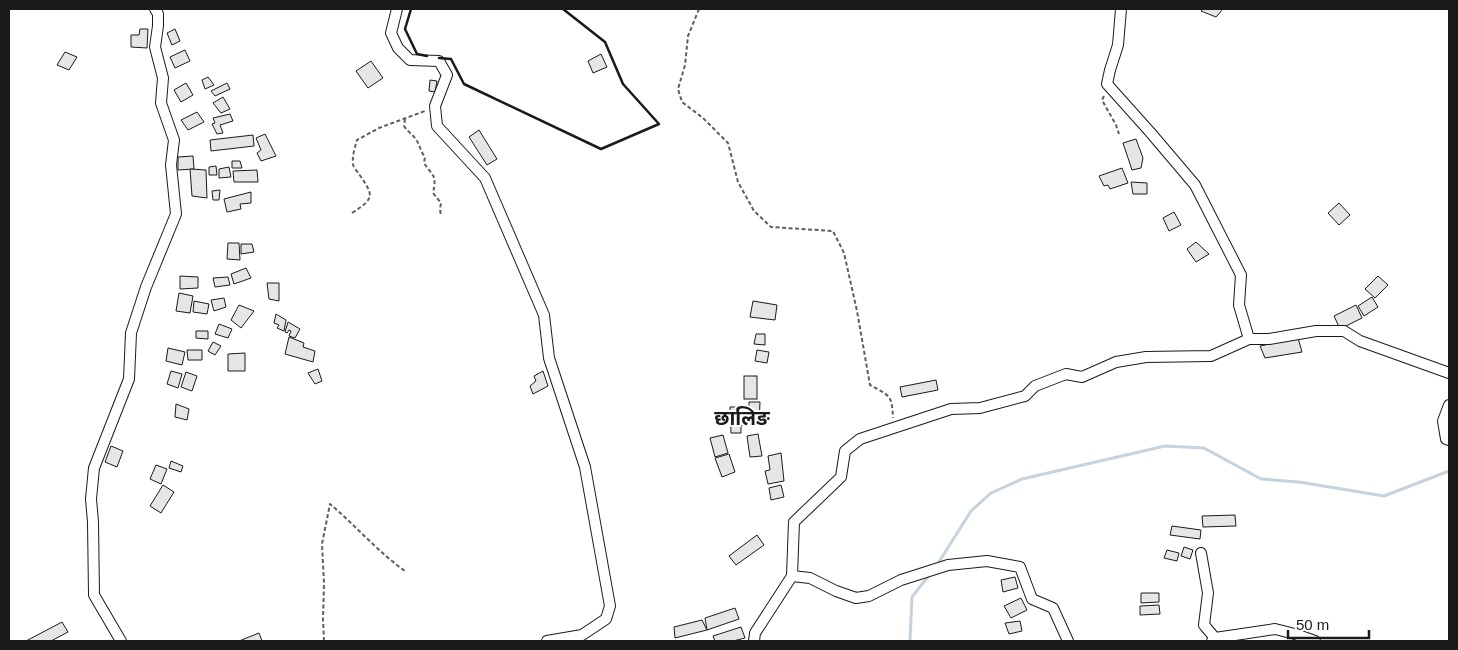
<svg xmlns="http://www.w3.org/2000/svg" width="1458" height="650" font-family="Arial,'Noto Sans Devanagari',sans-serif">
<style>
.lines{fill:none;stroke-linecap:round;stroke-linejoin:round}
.stream{stroke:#c6d2dc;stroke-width:3}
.building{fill:#e6e6e6;stroke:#1a1a1a}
.street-casing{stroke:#1a1a1a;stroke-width:12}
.path{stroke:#5f5f5f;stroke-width:2;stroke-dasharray:4 2.5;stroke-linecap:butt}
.street{stroke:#fff;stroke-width:10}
.wall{stroke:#1a1a1a;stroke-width:2.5}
.labels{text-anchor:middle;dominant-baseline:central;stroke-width:4;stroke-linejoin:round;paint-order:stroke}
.district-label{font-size:20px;font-weight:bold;fill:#1a1a1a;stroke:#fff}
</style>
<rect width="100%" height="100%" fill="#fff"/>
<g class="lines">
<g class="stream">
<path d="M937 565 971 511 991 493 1022 479 1165 446 1204 448 1261 479 1299 482 1384 496 1449 471"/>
<path d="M910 641 912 597 930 574"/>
</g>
</g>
<g class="building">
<path d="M1203 9H1223L1216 17 1201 11Z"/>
<path d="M140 29H148L147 48 131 47V35H139Z"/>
<path d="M175 29 180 41 172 45 167 33Z"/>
<path d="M185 50 190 61 175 68 170 57Z"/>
<path d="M65 52 77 57 69 70 57 65Z"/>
<path d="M601 54 607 67 593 73 588 61Z"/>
<path d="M371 61 383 78 368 88 356 71Z"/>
<path d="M208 77 214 85 205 89 202 80Z"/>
<path d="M430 80 437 81 435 92 429 91Z"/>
<path d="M186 83 193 95 181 102 174 90Z"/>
<path d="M227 83 230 89 215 96 211 91Z"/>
<path d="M223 97 230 109 221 113 213 103Z"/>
<path d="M197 112 204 122 188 130 181 120Z"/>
<path d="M230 114 233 121 220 125 223 133 217 134 212 124 215 123 213 118Z"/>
<path d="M479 130 497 159 487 165 469 137Z"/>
<path d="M265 134 276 156 261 161 257 153 261 150 256 138Z"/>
<path d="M253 135 254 146 211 151 210 140Z"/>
<path d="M1136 139 1143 158 1141 168 1132 170 1123 143Z"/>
<path d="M193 156 194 169 178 170V157Z"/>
<path d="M232 161H240L242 168H232Z"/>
<path d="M216 166 217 175H209V167Z"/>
<path d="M229 167 231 177 219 178V169Z"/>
<path d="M1122 168 1128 183 1110 189 1108 185 1104 186 1099 176Z"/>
<path d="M190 169 206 170 207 198 192 196Z"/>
<path d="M257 170 258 182H234L233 171Z"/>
<path d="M1131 182 1147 183V194H1133Z"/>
<path d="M220 190 219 200H213L212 191Z"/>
<path d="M251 192V203L240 204 241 209 227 212 224 199Z"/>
<path d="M1339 203 1350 215 1339 225 1328 213Z"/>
<path d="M1174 212 1181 225 1169 231 1163 218Z"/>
<path d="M1196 242 1209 254 1196 262 1187 249Z"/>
<path d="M228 243H239L240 260 227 259Z"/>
<path d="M241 244H252L254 252 241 254Z"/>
<path d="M246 268 251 278 234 284 231 274Z"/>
<path d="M180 276 198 277V288L180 289Z"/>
<path d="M1378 276 1388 285 1375 298 1365 289Z"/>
<path d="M228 277 230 285 215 287 213 278Z"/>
<path d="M267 283H279V301L269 299Z"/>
<path d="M179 293 193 296 190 313 176 311Z"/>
<path d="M1372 297 1378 307 1364 316 1358 306Z"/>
<path d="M224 298 226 307 214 311 211 300Z"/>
<path d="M194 301 209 304 207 314 193 312Z"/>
<path d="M753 301 777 305 775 320 750 317Z"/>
<path d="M239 305 254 311 241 328 231 320Z"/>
<path d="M1356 305 1362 318 1340 329 1334 316Z"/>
<path d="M276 314 286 320 284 331 277 328 279 325 274 323Z"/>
<path d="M288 322 300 329 295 338 289 336 291 331 289 330 287 333 285 332Z"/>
<path d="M219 324 232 329 228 338 215 334Z"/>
<path d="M196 331H208V339L196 338Z"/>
<path d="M756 334H765V345L754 344Z"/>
<path d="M289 337 304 343 303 347 315 351 313 362 285 354Z"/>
<path d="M1298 338 1302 352 1265 358 1260 346Z"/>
<path d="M213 342 221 346 215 355 208 351Z"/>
<path d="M168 348 185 352 182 365 166 361Z"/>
<path d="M187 350H202V360H188Z"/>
<path d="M757 350 769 352 767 363 755 361Z"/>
<path d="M245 353V371H228V354Z"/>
<path d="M318 369 322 381 315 384 308 373Z"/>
<path d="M171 371 182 374 178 388 167 384Z"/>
<path d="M543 371 548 386 533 394 530 386 536 381 534 376Z"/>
<path d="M186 372 197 376 192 391 181 387Z"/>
<rect x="744" y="376" width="13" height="23"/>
<path d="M936 380 938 390 902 397 900 387Z"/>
<path d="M749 402H760L759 424H749Z"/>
<path d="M176 404 189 409 187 420 175 417Z"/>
<path d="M730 407H744L745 425H741V433H731Z"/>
<path d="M758 434 762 456 750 457 747 436Z"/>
<path d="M723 435 728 453 715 457 710 438Z"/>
<path d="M111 446 123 451 117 467 105 462Z"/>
<path d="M781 453 784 481 768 484 765 471 770 470 768 456Z"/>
<path d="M729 454 735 472 722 477 715 458Z"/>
<path d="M171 461 183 466 181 472 169 468Z"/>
<path d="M156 465 167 469 161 484 150 479Z"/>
<path d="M163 485 174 492 161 513 150 506Z"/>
<path d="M781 485 784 497 771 500 769 488Z"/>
<path d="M1235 515 1236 526 1203 527 1202 516Z"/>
<path d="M1172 526 1201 530 1200 539 1170 535Z"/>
<path d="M757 535 764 545 736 565 729 556Z"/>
<path d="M1184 547 1193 550 1190 559 1181 556Z"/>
<path d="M1167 550 1179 553 1177 561 1164 558Z"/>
<path d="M1015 577 1018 588 1003 592 1001 580Z"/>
<path d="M1141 593H1159V602L1141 603Z"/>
<path d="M1021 598 1027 610 1011 618 1004 606Z"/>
<path d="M1159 605 1160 614 1140 615V606Z"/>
<path d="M735 608 739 619 707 630 705 618Z"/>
<path d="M702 620 707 630 675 638 674 627Z"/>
<path d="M1020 621 1022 631 1009 634 1005 623Z"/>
<path d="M62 622 68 632 51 641H26Z"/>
<path d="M741 627 745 638 733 641H715L713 636Z"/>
<path d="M259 633 262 641H239Z"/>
</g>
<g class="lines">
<g class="street-casing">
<g id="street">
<path d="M397 9 391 33 398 48 410 60 439 61 447 75 435 106 437 126 485 178 544 315 549 358 585 467 610 606 606 619 582 635 547 641"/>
<path d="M1121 9 1118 45 1110 70 1107 84 1150 132 1195 185 1241 275 1239 305 1249 339H1269L1316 331H1344L1360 341 1449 373"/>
<path d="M1449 405 1443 421 1446 439 1449 440"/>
<path d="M1201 553 1208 593 1204 625 1215 638"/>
<path d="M792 576 810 578 836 591 856 598 869 596 901 580 948 565 987 561 1020 567 1032 599 1053 608 1068 641"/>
<path d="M121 641 94 595 93 522 91 499 94 468 129 379 131 333 146 287 176 214 171 165 174 140 161 103 163 78 155 47 158 26V14L155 9"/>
<path d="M754 641 755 633 792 576 794 522 841 477 845 451 860 439 951 409 980 408 1025 396 1035 386 1066 374 1082 377 1116 362 1146 357 1211 356 1249 339"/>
<path d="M1212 641 1215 638 1275 629 1295 634 1315 641"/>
</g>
</g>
<g class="path">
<path d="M699 9 688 36 685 65 678 89 682 102 703 118 728 143 738 182 754 211 771 227 833 231 844 253 857 311 870 385C890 396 892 395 893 418"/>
<path d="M1104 96 1102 100 1116 125 1119 134"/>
<path d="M405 119 404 126C407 131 412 134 415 138 420 144 420 151 425 157L424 163C433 177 437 174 433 193L441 203 440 209 441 216"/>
<path d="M352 213C375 198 374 196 359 174 357 171 353 167 353 164 352 156 355 147 357 140L379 128 425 111"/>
<path d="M324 641 323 620 324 583 322 544 330 504C356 526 378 552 405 571"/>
</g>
<use href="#street" class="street"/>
<g class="wall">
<path d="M411 9 405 29 417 54 427 56"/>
<path d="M439 58 451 59 464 84 601 149 659 124 623 84 605 42 563 9"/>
</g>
</g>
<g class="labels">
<g class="district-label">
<text x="742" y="418">छालिङ</text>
</g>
</g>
<rect width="1458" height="650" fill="none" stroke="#1a1a1a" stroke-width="20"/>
<path d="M1288 630v8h81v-8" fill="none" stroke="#1a1a1a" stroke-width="2.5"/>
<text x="1296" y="630" font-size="15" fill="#1a1a1a" stroke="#ffffff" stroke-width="4" paint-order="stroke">50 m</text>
</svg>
